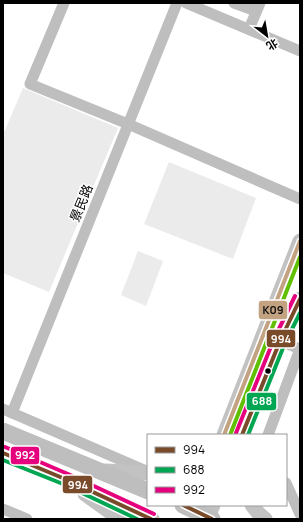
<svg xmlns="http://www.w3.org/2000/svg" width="303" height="522" font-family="Manrope,'Noto Sans SC',sans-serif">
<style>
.grass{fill:#ebebeb}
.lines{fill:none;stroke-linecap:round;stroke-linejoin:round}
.minor{stroke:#bebebe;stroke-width:11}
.secondary{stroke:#c2c2c2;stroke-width:15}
.primary{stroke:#bebebe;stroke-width:17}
.bus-1-casing{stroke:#fff;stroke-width:7}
.bus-2-casing{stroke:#fff;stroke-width:7}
.bus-3-casing{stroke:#fff;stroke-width:7}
.bus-4-casing{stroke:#fff;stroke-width:7}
.bus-5-casing{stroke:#fff;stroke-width:7}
.bus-1{stroke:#7a4b2a;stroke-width:4}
.bus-2{stroke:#00a651;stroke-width:4}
.bus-3{stroke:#e5007d;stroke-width:4}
.bus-4{stroke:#c2a281;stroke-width:4}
.bus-5{stroke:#5fbf00;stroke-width:4}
.bus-dot{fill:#000;stroke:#fff;stroke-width:1.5}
.labels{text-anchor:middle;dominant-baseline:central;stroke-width:3;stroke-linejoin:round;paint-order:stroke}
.street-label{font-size:13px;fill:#000;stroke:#fff}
.line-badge{stroke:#fff;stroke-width:1.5}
.badge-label{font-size:11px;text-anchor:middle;font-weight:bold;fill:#fff}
.pale-badge-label{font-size:11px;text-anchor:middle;font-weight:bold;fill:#111}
</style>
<rect width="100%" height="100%" fill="#fff"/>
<g class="grass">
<path d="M23 88 118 128 49 292 3 273V135Z"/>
<path d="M169 162 256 198 233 259 144 224Z"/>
<path d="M138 251 163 261 146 306 121 295Z"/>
</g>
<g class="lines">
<g class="minor">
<path d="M64 3 30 84 128 124 300 199"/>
<path d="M186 3 300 51"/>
<path d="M234 3 256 11"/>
<path d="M249 29 260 3"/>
<path d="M280 341 300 349"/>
<path d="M3 409 144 470"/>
<path d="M12 413 177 3"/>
<path d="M268 435 300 349"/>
<path d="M286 483 300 514"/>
<path d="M3 509 27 519"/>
</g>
<g class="secondary">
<path d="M224 435 300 241"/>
<path d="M242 435 280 341 300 299"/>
<path d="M105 471 148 473"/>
<path d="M85 494 120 519"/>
<path d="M252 505 259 514 265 519"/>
<path d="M207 519 213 505"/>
</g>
<g class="primary">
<path d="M3 431 148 491"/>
<path d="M3 453 65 479 151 519"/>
<path d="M183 505 212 519"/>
</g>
<g class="bus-1-casing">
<g id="bus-1">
<path d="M242 435 280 341 300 299"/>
<path d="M3 453 65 479 151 519"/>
<path d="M183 505 212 519"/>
</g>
</g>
<g class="bus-2-casing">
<g id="bus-2">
<path d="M248 435 285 343 300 313"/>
<path d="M3 460 63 484 137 519"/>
</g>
</g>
<g class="bus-3-casing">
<g id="bus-3">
<path d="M236 433 274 339 295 296"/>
<path d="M5 447 68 474 154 514"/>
</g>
</g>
<g class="bus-4-casing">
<path id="bus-4" d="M224 435 300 241"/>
</g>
<g class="bus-5-casing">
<path id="bus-5" d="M230 435 300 257"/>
</g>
<use href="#bus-1" class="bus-1"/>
<use href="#bus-2" class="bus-2"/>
<use href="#bus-3" class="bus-3"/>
<use href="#bus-4" class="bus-4"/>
<use href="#bus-5" class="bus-5"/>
</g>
<circle class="bus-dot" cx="268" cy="371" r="3.5"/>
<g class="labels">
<g class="street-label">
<text transform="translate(81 203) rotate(-68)">景民路</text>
</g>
</g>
<g class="line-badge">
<rect x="258" y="300" width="30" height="20" rx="4" fill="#c2a281"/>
<rect x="266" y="329" width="30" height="19" rx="4" fill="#7a4b2a"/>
<rect x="246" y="392" width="31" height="19" rx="4" fill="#00a651"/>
<rect x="10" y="446" width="30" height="19" rx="4" fill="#e5007d"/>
<rect x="62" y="475" width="31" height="19" rx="4" fill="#7a4b2a"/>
</g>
<g class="badge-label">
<text x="281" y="343">994</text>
<text x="262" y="405">688</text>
<text x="25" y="459">992</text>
<text x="78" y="489">994</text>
</g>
<g class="pale-badge-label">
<text x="273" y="314">K09</text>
</g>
<rect width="303" height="522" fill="none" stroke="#000000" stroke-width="8"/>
<rect x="147" y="434" width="140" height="72" fill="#ffffff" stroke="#999999"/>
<rect x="155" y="447" width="20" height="6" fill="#7a4b2a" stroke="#999999"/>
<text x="183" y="454" font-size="12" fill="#000000">994</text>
<rect x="155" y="467" width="20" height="6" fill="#00a651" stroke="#999999"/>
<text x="183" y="474" font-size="12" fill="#000000">688</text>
<rect x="155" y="487" width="20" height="6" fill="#e5007d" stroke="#999999"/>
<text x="183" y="494" font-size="12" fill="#000000">992</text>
<g transform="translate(267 36) rotate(149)" stroke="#ffffff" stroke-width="3" paint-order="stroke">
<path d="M0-3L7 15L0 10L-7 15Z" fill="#000000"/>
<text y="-6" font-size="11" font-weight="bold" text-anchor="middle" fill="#000000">北</text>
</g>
</svg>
